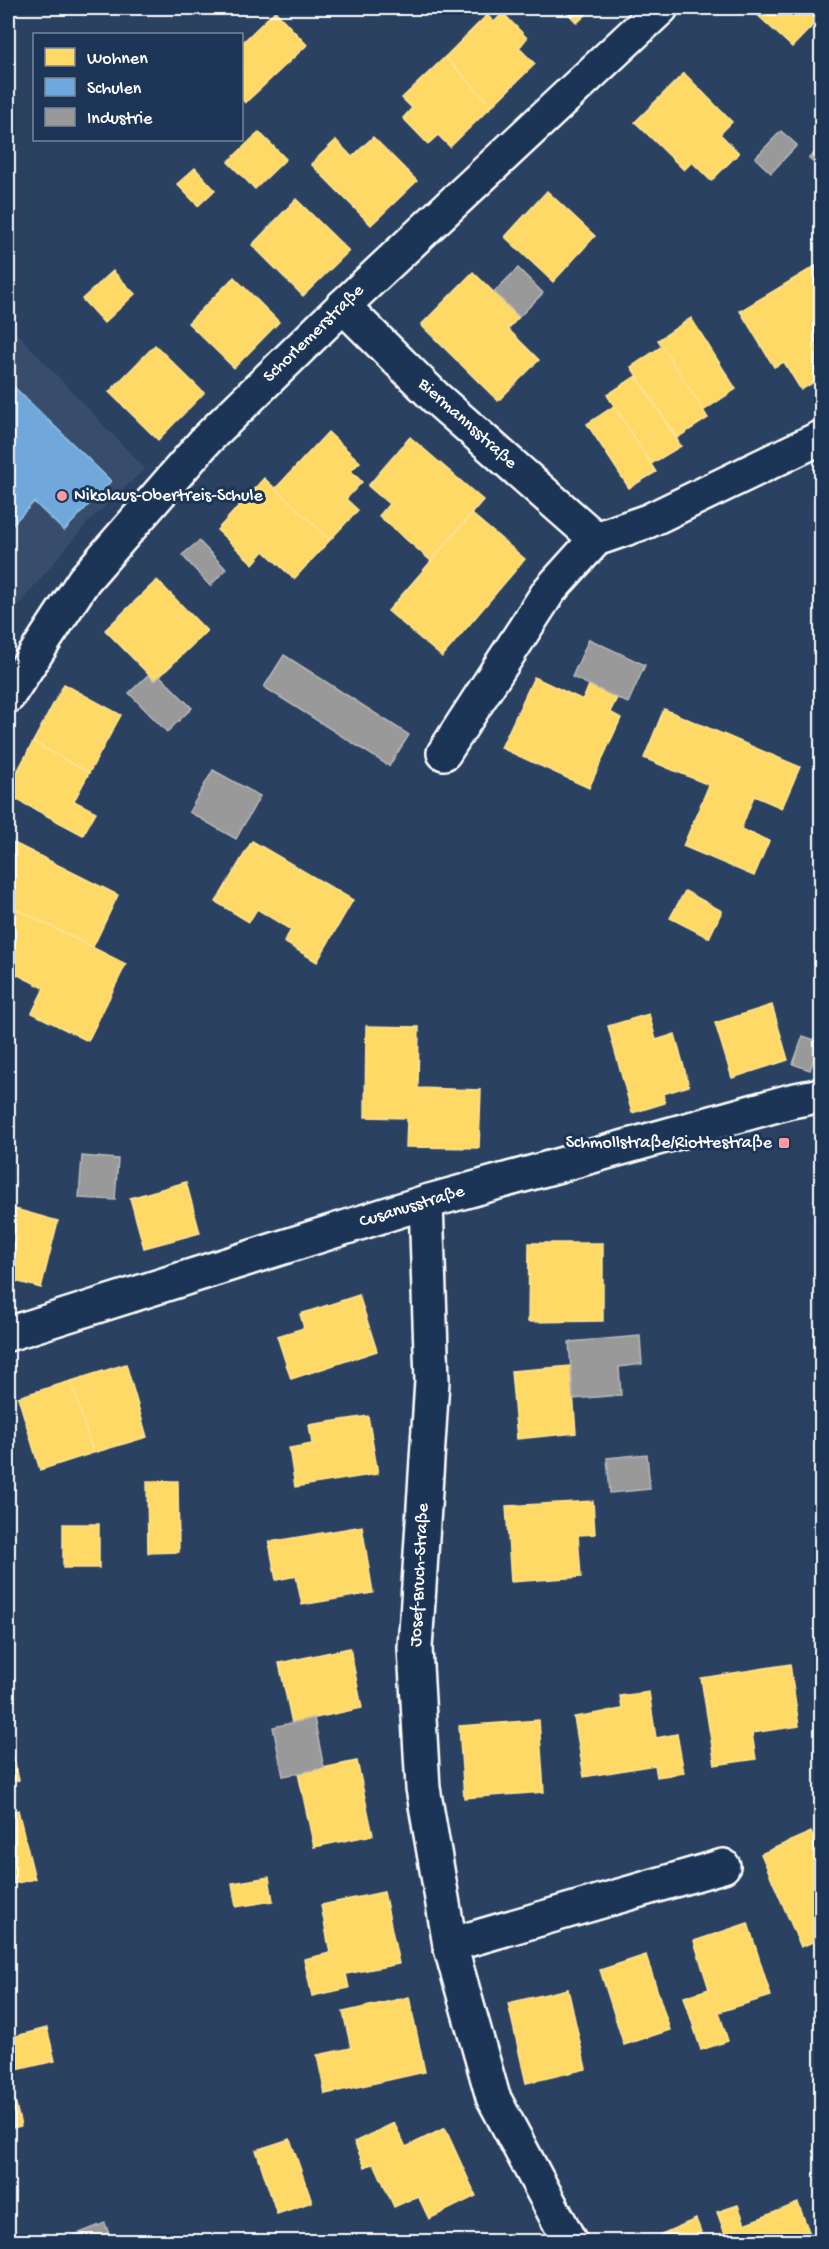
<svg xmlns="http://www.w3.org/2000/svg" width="829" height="2249" font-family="'Gochi Hand',sans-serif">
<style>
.built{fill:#394e6c}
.homes{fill:#ffd966;stroke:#ffe494;stroke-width:1.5}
.schools{fill:#6fa8dc;stroke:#9ac2e6;stroke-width:1.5}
.industry{fill:#999;stroke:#b8b8b8;stroke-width:1.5}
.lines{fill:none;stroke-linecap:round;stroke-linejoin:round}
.minor-casing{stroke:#fff;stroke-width:38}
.minor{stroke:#1d3557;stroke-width:33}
.poi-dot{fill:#ff9aa2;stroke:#1d3557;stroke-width:2}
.labels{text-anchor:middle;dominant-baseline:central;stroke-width:6;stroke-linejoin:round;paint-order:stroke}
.street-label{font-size:18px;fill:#fff;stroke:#1d3557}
.poi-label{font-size:18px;fill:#fff;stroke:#1d3557;text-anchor:start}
</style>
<rect width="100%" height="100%" fill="#2a4161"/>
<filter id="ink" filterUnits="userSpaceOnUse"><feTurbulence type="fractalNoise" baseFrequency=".0167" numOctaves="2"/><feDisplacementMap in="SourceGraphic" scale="12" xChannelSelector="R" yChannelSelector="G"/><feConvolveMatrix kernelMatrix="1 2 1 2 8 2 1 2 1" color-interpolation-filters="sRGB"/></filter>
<g filter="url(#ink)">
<path class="built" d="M8 324 145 469 88 522 8 617Z"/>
<g class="homes">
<path d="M563 8H593L577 23Z"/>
<path d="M750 8H822V16L792 47Z"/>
<path d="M275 11 307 45 245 103 242 99V43Z"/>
<path d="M503 13 527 38 519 48 535 64 492 106 445 57 487 15 494 22Z"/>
<path d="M445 57 492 106 450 147 438 135 428 144 403 118 412 108 402 98Z"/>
<path d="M684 73 732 122 720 134 739 153 711 181 692 162 684 170 635 122Z"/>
<path d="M259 132 286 159 255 189 228 162Z"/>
<path d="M373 137 417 181 371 225 311 164 336 140 352 157Z"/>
<path d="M195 168 215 190 198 206 177 184Z"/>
<path d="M547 191 595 236 553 282 505 237Z"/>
<path d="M296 199 349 251 303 296 252 245Z"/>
<path d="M822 262V377L801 390 784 362 774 367 740 311Z"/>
<path d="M113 271 135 294 104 323 82 299Z"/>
<path d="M473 272 519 317 508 329 539 360 498 401 421 325Z"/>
<path d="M234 277 279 322 234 368 188 323Z"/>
<path d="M691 318 736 389 703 411 658 340Z"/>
<path d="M155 345 204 393 158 440 109 392Z"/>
<path d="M662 346 708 418 677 438 631 367Z"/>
<path d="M636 376 681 446 651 464 607 395Z"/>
<path d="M614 406 656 472 629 488 587 424Z"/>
<path d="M328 432 360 462 351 471 362 482 346 499 358 510 330 540 275 489Z"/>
<path d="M410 437 483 500 431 561 379 516 389 504 368 486Z"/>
<path d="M264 478 330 540 294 579 264 551 253 564 217 530Z"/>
<path d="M472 514 525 559 442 657 388 611Z"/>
<path d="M157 580 207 631 155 681 105 630Z"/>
<path d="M534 677 583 700 589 685 617 698 610 712 621 718 589 788 501 748Z"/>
<path d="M64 684 121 715 89 773 33 742Z"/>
<path d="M664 709 800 767 782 808 754 796 741 829 769 841 754 876 683 846 709 785 644 758Z"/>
<path d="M33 742 89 773 74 801 96 812 83 835 8 795V789Z"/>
<path d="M8 840 118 895 93 947 8 905Z"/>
<path d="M252 841 353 900 317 962 284 942 291 930 257 909 249 922 216 902Z"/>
<path d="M685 891 722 911 709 938 670 918Z"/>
<path d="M8 905 126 964 88 1041 32 1013 44 988 8 970Z"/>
<path d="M772 1005 788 1060 732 1078 715 1023Z"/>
<path d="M649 1014 656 1040 675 1034 689 1086 663 1094 665 1103 632 1113 608 1026Z"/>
<path d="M366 1026 419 1027 418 1088 481 1090 479 1148 406 1147 407 1118 365 1117Z"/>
<path d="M186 1182 200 1233 144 1248 130 1198Z"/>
<path d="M8 1207 58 1221 41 1288 8 1279Z"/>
<path d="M529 1243H603V1321L528 1322Z"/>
<path d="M359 1295 377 1351 291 1379 277 1336 304 1328 300 1314Z"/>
<path d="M126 1364 147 1437 93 1453 71 1381Z"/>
<path d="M571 1366 576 1433 517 1439 511 1371Z"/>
<path d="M71 1381 93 1453 40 1470 18 1397Z"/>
<path d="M368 1416 378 1474 295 1487 289 1448 312 1444 309 1425Z"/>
<path d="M147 1481H178L179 1552 148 1553Z"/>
<path d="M593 1501 595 1534 578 1535 581 1577 511 1582 506 1506Z"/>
<rect x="63" y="1524" width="36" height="44"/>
<path d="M362 1526 373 1593 302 1605 296 1576 276 1580 269 1542Z"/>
<path d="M350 1648 362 1708 292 1723 279 1663Z"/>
<path d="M790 1664 799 1726 752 1733 756 1759 715 1765 701 1678Z"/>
<path d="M649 1692 656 1738 677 1734 684 1773 657 1777 655 1765 584 1777 574 1717 622 1709 620 1696Z"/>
<path d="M539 1720 544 1792 464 1798 459 1726Z"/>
<path d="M12 1751 19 1780 8 1783V1752Z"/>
<path d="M357 1761 373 1835 314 1847 298 1773Z"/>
<path d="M18 1810 35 1879 8 1885V1813Z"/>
<path d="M811 1832 822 1857V1938L801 1947 761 1854Z"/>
<path d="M269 1877 273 1901 236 1907 232 1883Z"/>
<path d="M384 1892 399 1964 346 1974 349 1988 312 1996 304 1959 330 1953 321 1905Z"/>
<path d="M748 1923 771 1996 719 2012 728 2041 701 2050 684 1997 709 1989 694 1941Z"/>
<path d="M646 1955 670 2030 624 2045 600 1970Z"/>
<path d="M568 1989 586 2069 526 2083 508 2003Z"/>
<path d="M409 1997 425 2072 325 2094 317 2055 351 2048 343 2012Z"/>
<path d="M47 2028 55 2061 8 2072 21 2126 8 2129V2038Z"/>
<path d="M394 2123 406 2147 445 2128 476 2196 429 2219 418 2196 394 2207 374 2163 365 2167 354 2142Z"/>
<path d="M290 2139 312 2202 277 2214 256 2150Z"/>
<path d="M798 2203 813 2242H728L717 2212 738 2205 745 2224Z"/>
<path d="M696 2219 705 2242H643Z"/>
</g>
<path class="schools" d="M8 381 111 481 64 531 34 502 8 529V478L15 471 8 464Z"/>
<g class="industry">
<path d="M781 131 797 145 771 173 755 158Z"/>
<path d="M822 146V171L809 158Z"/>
<path d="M518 268 543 293 519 317 494 292Z"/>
<path d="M199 541 226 569 210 586 182 555Z"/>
<path d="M589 639 645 665 628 703 572 677Z"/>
<path d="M284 655 409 735 389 766 264 687Z"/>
<path d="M148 675 155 681 160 676 192 708 167 732 129 693Z"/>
<path d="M213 770 260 796 236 839 189 812Z"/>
<path d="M803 1036 820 1042 810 1070 793 1064Z"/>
<path d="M82 1156 118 1159 115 1200 79 1198Z"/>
<path d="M640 1336 642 1364 619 1367 621 1395 573 1399 569 1342Z"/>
<path d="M647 1454 650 1489 610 1493 607 1458Z"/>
<path d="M314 1718 324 1768 283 1776 273 1727Z"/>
<path d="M105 2223 112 2242H57Z"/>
</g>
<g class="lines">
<g class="minor-casing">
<g id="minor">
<path d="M343 306 436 398 596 539"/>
<path d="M8 696 84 580 206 440 343 306 661 8"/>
<path d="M444 753 549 591 596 539 648 521 822 437"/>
<path d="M426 1202 432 1381 415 1648 423 1788 450 1945 493 2097 570 2242"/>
<path d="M8 1334 426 1202 791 1101 822 1095"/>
<path d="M450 1945 723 1866"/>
</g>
</g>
<use href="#minor" class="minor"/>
</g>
</g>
<g class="poi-dot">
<circle cx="62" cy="496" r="6"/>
<rect x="778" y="1137" width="12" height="12" rx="3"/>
</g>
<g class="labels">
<g class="street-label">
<text transform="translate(314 334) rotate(-44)">Schorlemerstraße</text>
<text transform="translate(467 424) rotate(42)">Biermannsstraße</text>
<text transform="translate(412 1207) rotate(-17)">Cusanusstraße</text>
<text transform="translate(420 1575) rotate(-87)">Josef-Bruch-Straße</text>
</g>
<g class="poi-label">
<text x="74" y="496">Nikolaus-Obertreis-Schule</text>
<text x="772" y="1143" text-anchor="end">Schmollstraße/Riottestraße</text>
</g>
</g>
<rect width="829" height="2249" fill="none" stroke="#1d3557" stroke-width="30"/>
<rect x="15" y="15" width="799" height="2219" fill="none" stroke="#fff" stroke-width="2" filter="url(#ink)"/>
<rect x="33" y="33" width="210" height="108" fill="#1d3557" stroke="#77869a" stroke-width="1.5"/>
<rect x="45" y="48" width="30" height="18" fill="#ffd966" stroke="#77869a" stroke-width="1.5"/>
<text x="87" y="63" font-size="18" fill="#ffffff">Wohnen</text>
<rect x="45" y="78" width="30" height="18" fill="#6fa8dc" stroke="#77869a" stroke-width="1.5"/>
<text x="87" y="93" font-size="18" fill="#ffffff">Schulen</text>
<rect x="45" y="108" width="30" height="18" fill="#999999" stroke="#77869a" stroke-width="1.5"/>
<text x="87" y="123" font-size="18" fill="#ffffff">Industrie</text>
</svg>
